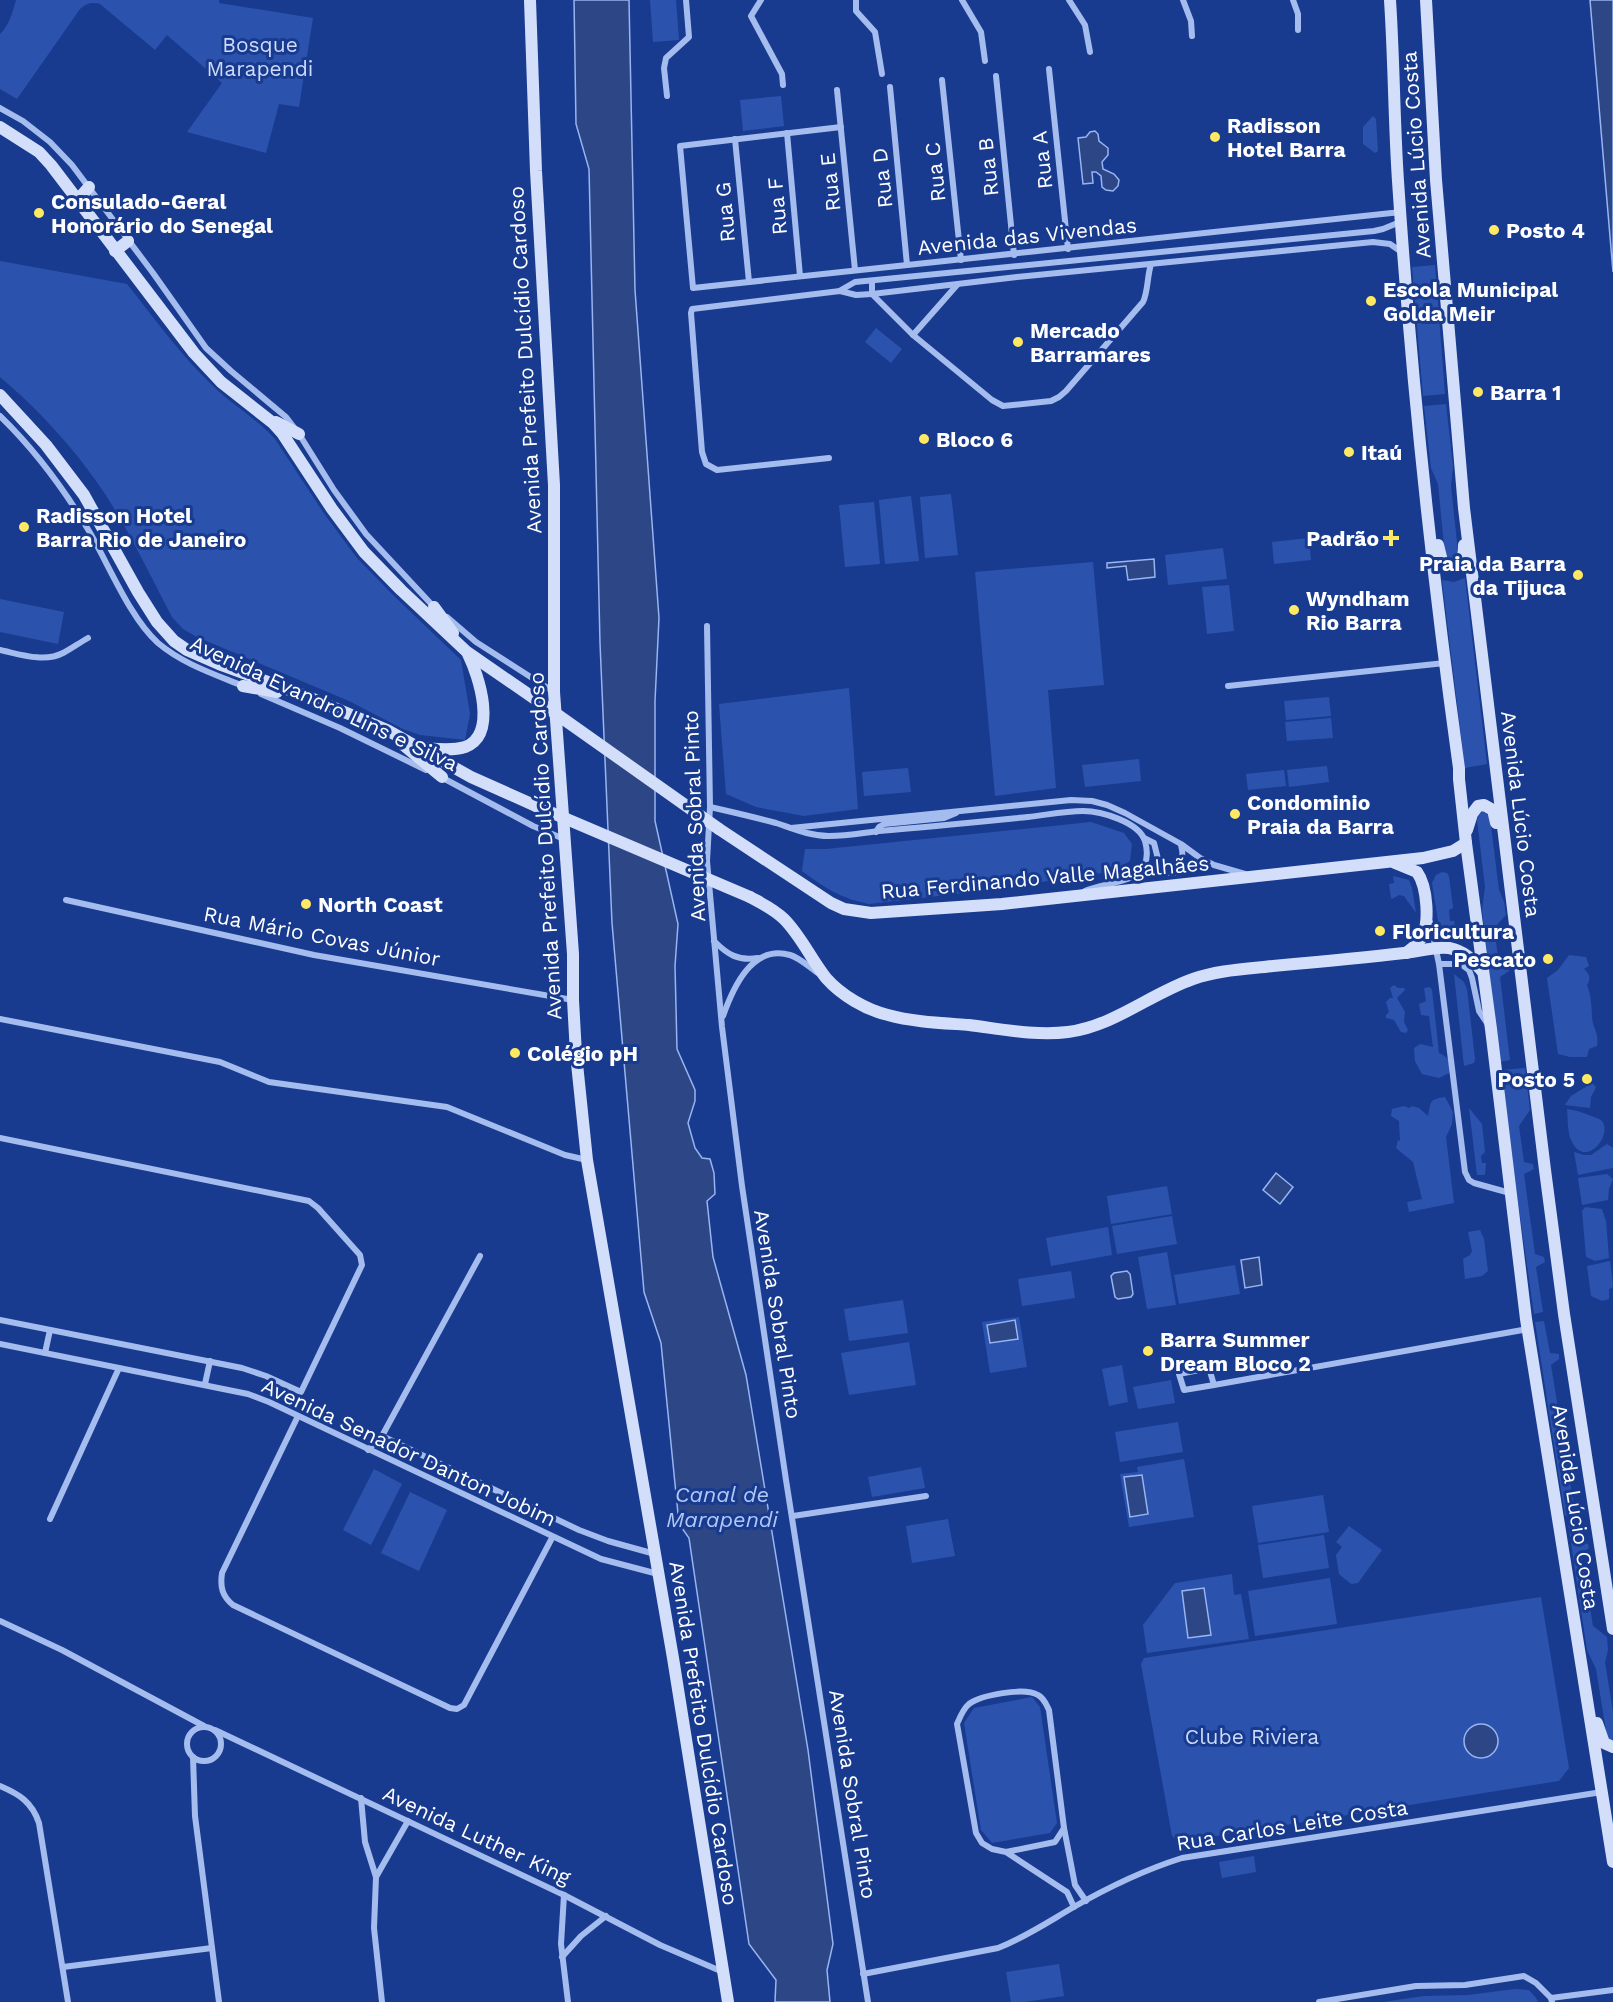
<svg xmlns="http://www.w3.org/2000/svg" width="1613" height="2002" font-family="'Work Sans',sans-serif">
<style>
.green{fill:#2b53ae}
.water{fill:#2d4686;stroke:#98b4f1;stroke-width:1.5}
.lines{fill:none;stroke-linecap:round;stroke-linejoin:round}
.street{stroke:#a5bcef;stroke-width:6}
.secondary{stroke:#d3defb;stroke-width:12}
.secondary-bridge{stroke:#d3defb;stroke-width:12}
.poi-dot{fill:#ffe963;stroke:#183b8f;stroke-width:2}
.labels{text-anchor:middle;dominant-baseline:central;stroke-width:6;stroke-linejoin:round;paint-order:stroke}
.park-label{font-size:21px;fill:#ccdafb;stroke:#183b8f}
.poi-label{font-size:21px;font-weight:bold;fill:#fff;stroke:#183b8f;text-anchor:start}
.street-label{font-size:21px;fill:#fff;stroke:#183b8f}
.water-label{font-size:22px;font-style:italic;fill:#b1c7f6;stroke:#183b8f}
</style>
<rect width="100%" height="100%" fill="#183b8f"/>
<g class="green">
<path d="M16 0H219V3L313 18 299 107 279 104 266 153 187 132 222 83 167 35 155 50 100 4C91 2 87 3 80 9L17 99 0 89V34C9 26 13 11 16 0Z"/>
<path d="M650 0H676L679 40 653 42Z"/>
<path d="M781 96 784 126 743 131 740 100Z"/>
<path d="M1373 116 1376 119 1378 151 1375 153 1363 144V127Z"/>
<path d="M0 261 127 284C155 319 181 356 214 387 234 406 257 419 275 439L325 515 357 558 394 596 461 660 470 714 465 740 420 735 403 729 349 701 197 637 183 629 172 617C149 573 127 526 99 485 71 445 37 408 0 377Z"/>
<path d="M1435 265 1445 394 1423 396 1412 267Z"/>
<path d="M876 328 902 349 891 363 865 342Z"/>
<path d="M1446 404 1453 466 1451 486 1458 552V557L1453 560 1447 559 1445 555 1438 484 1431 468 1424 406Z"/>
<path d="M951 494 958 555 925 558 920 497Z"/>
<path d="M911 496 919 561 885 564 879 500Z"/>
<path d="M874 502 880 564 845 567 839 505Z"/>
<path d="M1309 538 1311 560 1274 564 1272 542Z"/>
<path d="M1223 548 1227 579 1168 585 1165 555Z"/>
<path d="M1093 562 1104 685 1048 690 1056 788 995 796 975 572Z"/>
<path d="M1465 578 1487 764 1465 768 1442 580 1454 582Z"/>
<path d="M1229 585 1234 631 1207 634 1202 587Z"/>
<path d="M0 599 64 612 58 644 0 632Z"/>
<path d="M849 688 858 809 804 816 756 807 726 794 719 704Z"/>
<path d="M1329 697 1331 716 1286 720 1284 701Z"/>
<path d="M1331 718 1333 738 1287 741 1285 722Z"/>
<path d="M1139 759 1141 781 1085 787 1082 765Z"/>
<path d="M1327 766 1329 782 1289 787 1287 770Z"/>
<path d="M908 768 911 792 864 796 862 772Z"/>
<path d="M1284 770 1286 786 1248 790 1246 774Z"/>
<path d="M1483 812 1487 814 1490 818 1499 890 1504 902 1506 915 1494 928 1499 964 1509 967V971L1500 977 1510 1060 1500 1062 1482 910 1485 887 1477 820 1480 813Z"/>
<path d="M1091 822 1124 833 1132 844 1130 861 1112 872 1066 877 1024 886 869 904C840 898 825 888 802 871L805 849H826Z"/>
<path d="M1442 872 1447 873 1449 876 1453 908 1449 910 1450 921H1454L1455 927 1453 931 1440 933 1432 883 1436 875Z"/>
<path d="M1393 876 1409 880 1412 888 1416 913 1404 896 1399 895 1392 899 1391 898 1389 884 1394 883Z"/>
<path d="M1569 955 1586 957 1589 966 1584 969C1590 975 1591 978 1587 985 1591 995 1592 1009 1592 1018 1593 1028 1599 1033 1597 1046L1589 1049 1587 1057H1570L1558 1054 1547 978 1558 970Z"/>
<path d="M1454 974 1464 982 1467 989 1475 1059 1474 1063 1464 1066Z"/>
<path d="M1394 985 1398 988H1404L1405 990 1397 998 1405 1012 1404 1022 1408 1030 1406 1033 1401 1032 1394 1020 1386 1018V1015L1389 1012 1386 1002 1390 998H1393L1390 988Z"/>
<path d="M1430 987 1432 990 1439 1053C1448 1057 1453 1063 1449 1073L1439 1078 1422 1074 1415 1061 1414 1048 1420 1044 1433 1047 1429 1016 1421 1015 1419 1004 1426 1001 1424 988Z"/>
<path d="M1525 1068 1530 1110 1519 1126 1524 1162 1533 1164 1534 1169 1524 1174 1535 1254 1544 1257 1545 1262 1536 1267 1543 1312 1534 1314 1518 1202 1502 1070Z"/>
<path d="M1592 1083 1596 1087 1591 1097 1590 1108 1565 1105 1571 1096Z"/>
<path d="M1445 1097 1453 1112 1452 1124 1446 1137 1454 1203 1409 1212 1407 1202 1422 1199 1413 1162 1396 1148 1398 1140 1400 1141 1399 1121 1391 1116 1392 1109 1404 1106 1409 1108 1412 1106 1419 1108 1428 1116C1431 1103 1428 1099 1445 1097Z"/>
<path d="M1469 1108 1482 1124 1485 1152 1481 1156 1482 1163H1486L1485 1175H1477Z"/>
<path d="M1567 1109C1575 1110 1581 1112 1589 1115 1593 1117 1599 1118 1602 1121 1613 1135 1586 1169 1572 1142 1567 1133 1568 1119 1567 1109Z"/>
<path d="M1607 1144 1613 1148V1168L1578 1175 1574 1152 1584 1155H1591Z"/>
<path d="M1607 1174 1613 1179 1609 1189 1608 1200 1582 1205 1578 1178Z"/>
<path d="M1167 1186 1172 1214 1111 1224 1107 1196Z"/>
<path d="M1585 1207 1602 1209 1606 1221 1609 1258 1595 1261 1586 1257 1582 1211Z"/>
<path d="M1172 1216 1177 1244 1117 1254 1112 1226Z"/>
<path d="M1108 1227 1112 1255 1051 1266 1046 1238Z"/>
<path d="M1480 1230 1484 1239 1488 1271 1482 1276 1465 1279 1463 1259 1470 1255 1472 1251 1468 1232Z"/>
<path d="M1167 1252 1176 1305 1147 1309 1138 1257Z"/>
<path d="M1610 1261 1613 1285 1612 1288 1609 1289V1299L1602 1301 1591 1296 1587 1266Z"/>
<path d="M1235 1265 1240 1294 1179 1304 1174 1275Z"/>
<path d="M1071 1271 1075 1298 1022 1306 1018 1279Z"/>
<path d="M903 1300 908 1333 849 1341 844 1309Z"/>
<path d="M1019 1317 1027 1367 990 1373 982 1322Z"/>
<path d="M1544 1321 1550 1353 1559 1354V1359L1551 1365 1565 1452 1574 1453 1575 1458 1567 1463 1574 1507 1583 1510V1514L1568 1517 1565 1515 1535 1322Z"/>
<path d="M909 1342 916 1385 849 1395 841 1353Z"/>
<path d="M1122 1365 1128 1402 1109 1406 1102 1369Z"/>
<path d="M1171 1380 1175 1403 1138 1409 1133 1387Z"/>
<path d="M1178 1422 1183 1452 1120 1462 1115 1432Z"/>
<path d="M1184 1459 1194 1517 1129 1527 1120 1474 1138 1472 1137 1467Z"/>
<path d="M921 1467 925 1488 872 1497 868 1477Z"/>
<path d="M374 1469 402 1484 371 1545 343 1530Z"/>
<path d="M410 1492 447 1510 419 1571 381 1553Z"/>
<path d="M1323 1495 1329 1532 1258 1543 1252 1506Z"/>
<path d="M948 1519 955 1556 912 1563 906 1526Z"/>
<path d="M1568 1523H1575L1579 1542 1588 1544 1589 1548 1581 1554 1593 1626 1607 1637 1608 1650 1605 1662 1613 1712V1740H1609L1607 1737 1596 1669 1587 1650Z"/>
<path d="M1349 1526 1382 1550 1358 1583 1351 1584 1339 1574 1336 1555 1342 1547 1336 1542Z"/>
<path d="M1324 1535 1329 1568 1263 1578 1258 1545Z"/>
<path d="M1232 1574 1234 1595 1241 1594 1249 1639 1147 1653 1143 1625 1175 1583Z"/>
<path d="M1330 1578 1337 1624 1255 1636 1248 1591Z"/>
<path d="M1541 1597 1569 1768 1559 1781 1179 1842 1172 1836 1141 1664 1144 1658Z"/>
<path d="M1032 1697 1040 1707 1057 1823 1050 1833 992 1843 981 1830 964 1723 974 1708Z"/>
<path d="M1254 1856 1256 1872 1222 1878 1219 1862Z"/>
<path d="M1059 1964 1064 1996 1025 2002H1011L1006 1972Z"/>
<path d="M1515 1989 1529 1990 1536 1998 1538 2002H1383L1424 1996 1468 1995Z"/>
</g>
<g class="water">
<path d="M574 0H629L635 290 659 618 655 701V821L678 924 675 966 677 1049 695 1090V1101L688 1123 695 1148 702 1158 710 1159 714 1173 715 1194 707 1201 713 1257 746 1375 808 1750 833 1944 827 1970 830 2002H775L776 1980 749 1944 689 1538 679 1524 661 1343 644 1292 612 923 600 643 589 169 576 124Z"/>
<path d="M1590 0H1613V272Z"/>
<path d="M1095 131 1098 134 1099 141 1108 148V155L1102 162 1103 169 1114 174 1119 180 1118 186 1113 191 1106 190 1102 187 1101 176 1096 172H1092L1093 183 1083 184 1078 138 1086 137 1090 132Z"/>
<path d="M1154 559 1155 577 1128 580 1126 566 1107 568V563Z"/>
<path d="M1276 1173 1293 1187 1280 1204 1263 1190Z"/>
<path d="M1259 1257 1262 1285 1245 1288 1241 1260Z"/>
<path d="M1127 1271 1130 1274 1133 1294 1131 1297 1118 1299 1115 1297 1111 1276 1114 1273Z"/>
<path d="M1015 1320 1018 1339 990 1343 987 1325Z"/>
<path d="M1142 1475 1148 1514 1130 1517 1124 1477Z"/>
<path d="M1204 1588 1211 1635 1188 1638 1182 1591Z"/>
<circle cx="1481" cy="1741" r="17"/>
</g>
<g class="lines">
<g class="street">
<path d="M761 0 751 16 782 74 783 85"/>
<path d="M856 0V11L875 32 882 74"/>
<path d="M962 0 981 32 985 61"/>
<path d="M1069 0 1085 25 1090 52"/>
<path d="M1183 0 1191 21 1192 36"/>
<path d="M1293 0 1298 14V30"/>
<path d="M1049 69 1068 249"/>
<path d="M996 76 1014 255"/>
<path d="M942 80 961 260"/>
<path d="M890 87 907 265"/>
<path d="M837 90 855 270"/>
<path d="M667 96 664 68 666 58 689 37 686 0"/>
<path d="M0 108 23 121 50 142 72 165 153 273 206 348 231 371 286 417 299 434 334 490 366 534 434 607"/>
<path d="M841 127 680 146 693 288 1401 212"/>
<path d="M787 133 800 276"/>
<path d="M735 139 749 282"/>
<path d="M872 281V294L913 335 992 400 1003 406 1051 401 1059 397 1066 391 1143 302C1148 292 1147 277 1151 264"/>
<path d="M841 290 855 282 1374 231 1383 229 1400 222"/>
<path d="M913 335 957 285"/>
<path d="M0 416C35 450 64 489 89 531 109 565 130 618 158 643 183 664 214 674 243 686"/>
<path d="M829 458 717 470 706 464 702 452 691 313 692 309 840 291 856 295 872 294 1017 277 1373 242 1390 244 1403 253"/>
<path d="M447 617 476 642 554 692"/>
<path d="M707 626 710 807 707 861 722 1027 742 1186 786 1480 868 2002"/>
<path d="M0 650C19 654 44 663 63 653 71 649 79 643 88 638"/>
<path d="M1228 686 1445 663"/>
<path d="M261 694 340 728 426 770"/>
<path d="M441 777 533 826 564 839"/>
<path d="M710 807C732 812 754 817 776 823 794 829 810 836 829 836 846 836 862 833 879 831 929 827 978 822 1028 817 1046 815 1065 811 1083 811 1101 811 1139 822 1145 841 1157 885 1109 880 1085 891"/>
<path d="M791 828 1071 800 1092 801 1107 805 1125 813 1181 844 1200 858 1214 865 1245 874"/>
<path d="M876 832 879 827 884 824 944 818 956 813"/>
<path d="M1144 838 1154 843 1160 867C1178 884 1186 862 1181 845"/>
<path d="M66 900 314 955 573 1000"/>
<path d="M1430 922 1439 964 1465 1172 1469 1180 1474 1183 1510 1193"/>
<path d="M714 941C728 955 738 961 758 958"/>
<path d="M1439 964H1461L1469 970 1472 978 1479 1011 1489 1026"/>
<path d="M723 1016C733 988 752 944 790 955 800 958 809 967 818 973"/>
<path d="M0 1019 220 1062 269 1082 447 1107 565 1155 587 1160"/>
<path d="M0 1138 309 1201 318 1208 360 1255 362 1265 301 1392 266 1376 242 1368 0 1320"/>
<path d="M0 1344 248 1394 269 1402 601 1559 658 1574"/>
<path d="M45 1353 50 1330"/>
<path d="M205 1384 210 1361"/>
<path d="M1214 1385 1209 1368 1179 1374 1184 1390 1214 1385 1528 1329"/>
<path d="M298 1416 222 1573C220 1587 222 1596 233 1605L450 1708 457 1709 464 1705 552 1538"/>
<path d="M382 1436 579 1530 608 1541 655 1554"/>
<path d="M368 1450 382 1436 480 1256"/>
<path d="M793 1516 926 1496"/>
<path d="M50 1519 119 1368"/>
<path d="M0 1621 62 1650 204 1726"/>
<circle cx="204" cy="1744" r="17"/>
<path d="M215 1730 564 1895 660 1945 723 1972"/>
<path d="M193 1757 195 1816 219 2002"/>
<path d="M0 1786C19 1794 32 1802 39 1823L68 2002"/>
<path d="M361 1798 365 1842 376 1877 374 1928 382 2002"/>
<path d="M1064 1828 1075 1885 1086 1901"/>
<path d="M1006 1852 1055 1842 1064 1828 1049 1710C1046 1704 1044 1698 1038 1695 1024 1687 981 1695 969 1704 963 1709 960 1717 957 1724L976 1833 982 1843 992 1849 1006 1852 1067 1892 1074 1907"/>
<path d="M376 1877 408 1821"/>
<path d="M564 1895 561 1944 568 2002"/>
<path d="M562 1957 581 1936 606 1916"/>
<path d="M63 1967 212 1948"/>
<path d="M863 1974 998 1948C1024 1938 1048 1922 1072 1908 1105 1889 1147 1869 1182 1858L1602 1792"/>
<path d="M1551 1998 1613 1990"/>
<path d="M1319 2002 1416 1986 1465 1985 1524 1976 1536 1983 1551 1998 1552 2002"/>
</g>
<g class="secondary">
<path d="M530 0 536 171 554 485V692L573 954V1000L576 1054 587 1160 673 1658 728 2002"/>
<path d="M1390 0C1394 60 1394 121 1398 181 1411 377 1432 574 1459 768V779L1466 843 1491 1029 1526 1319 1613 1862"/>
<path d="M1426 0 1436 180 1464 508 1545 1170 1564 1314 1613 1629"/>
<path d="M0 127 39 152 51 165 194 353 221 382 273 423 282 433 332 509 364 552 401 590 467 652 538 701"/>
<path d="M77 201 89 187"/>
<path d="M115 251 128 241"/>
<path d="M0 395 46 445 84 495 138 592 157 622 174 641 187 650 219 664 306 696 387 730 471 777 536 806"/>
<path d="M276 422 299 434"/>
<path d="M1438 545 1442 561 1450 565C1463 565 1464 555 1464 545"/>
<path d="M434 607 453 633"/>
<path d="M243 686 277 692"/>
<path d="M401 743 442 777"/>
<path d="M424 748C437 749 452 751 465 747 498 735 479 676 468 654"/>
<path d="M719 829 831 903 844 909 871 913 1002 904 1423 858 1453 851 1466 843"/>
<path d="M1467 830 1472 814 1478 806 1484 805 1493 810 1496 823"/>
<path d="M1395 863 1417 872C1427 886 1431 925 1420 940 1417 945 1411 949 1406 953"/>
<path d="M750 897C761 903 774 909 784 919 801 936 811 959 826 978 841 995 866 1010 888 1015 913 1022 942 1023 969 1025 1001 1029 1036 1036 1068 1032 1114 1026 1150 994 1193 979 1218 970 1247 969 1273 966 1317 962 1361 958 1404 953 1419 952 1434 946 1449 948 1464 951 1472 959 1482 971"/>
<path d="M1597 1723 1604 1743 1613 1747"/>
</g>
<g class="secondary-bridge">
<path d="M538 701 719 829"/>
<path d="M536 806 750 897"/>
</g>
</g>
<g class="poi-dot">
<circle cx="1215" cy="137" r="6"/>
<circle cx="39" cy="213" r="6"/>
<circle cx="1494" cy="230" r="6"/>
<circle cx="1371" cy="301" r="6"/>
<circle cx="1018" cy="342" r="6"/>
<circle cx="1478" cy="392" r="6"/>
<circle cx="924" cy="439" r="6"/>
<circle cx="1349" cy="452" r="6"/>
<circle cx="24" cy="527" r="6"/>
<path d="M1388 529h6v6h6v6h-6v6h-6v-6h-6v-6h6z"/>
<circle cx="1578" cy="575" r="6"/>
<circle cx="1294" cy="610" r="6"/>
<circle cx="1235" cy="814" r="6"/>
<circle cx="306" cy="904" r="6"/>
<circle cx="1380" cy="931" r="6"/>
<circle cx="1548" cy="959" r="6"/>
<circle cx="515" cy="1053" r="6"/>
<circle cx="1587" cy="1079" r="6"/>
<circle cx="1148" cy="1351" r="6"/>
</g>
<g class="labels">
<g class="park-label">
<text x="260" y="44">Bosque<tspan x="260" dy="24">Marapendi</tspan></text>
<text x="1252" y="1736">Clube Riviera</text>
</g>
<g class="poi-label">
<text x="1227" y="125">Radisson<tspan x="1227" dy="24">Hotel Barra</tspan></text>
<text x="51" y="201">Consulado-Geral<tspan x="51" dy="24">Honorário do Senegal</tspan></text>
<text x="1506" y="230">Posto 4</text>
<text x="1383" y="289">Escola Municipal<tspan x="1383" dy="24">Golda Meir</tspan></text>
<text x="1030" y="330">Mercado<tspan x="1030" dy="24">Barramares</tspan></text>
<text x="1490" y="392">Barra 1</text>
<text x="936" y="439">Bloco 6</text>
<text x="1361" y="452">Itaú</text>
<text x="36" y="515">Radisson Hotel<tspan x="36" dy="24">Barra Rio de Janeiro</tspan></text>
<text x="1379" y="538" text-anchor="end">Padrão</text>
<text x="1566" y="563" text-anchor="end">Praia da Barra<tspan x="1566" dy="24">da Tijuca</tspan></text>
<text x="1306" y="598">Wyndham<tspan x="1306" dy="24">Rio Barra</tspan></text>
<text x="1247" y="802">Condominio<tspan x="1247" dy="24">Praia da Barra</tspan></text>
<text x="318" y="904">North Coast</text>
<text x="1392" y="931">Floricultura</text>
<text x="1536" y="959" text-anchor="end">Pescato</text>
<text x="527" y="1053">Colégio pH</text>
<text x="1575" y="1079" text-anchor="end">Posto 5</text>
<text x="1160" y="1339">Barra Summer<tspan x="1160" dy="24">Dream Bloco 2</tspan></text>
</g>
<g class="street-label">
<text transform="translate(1416 155) rotate(-94)">Avenida Lúcio Costa</text>
<text transform="translate(1042 160) rotate(-96)">Rua A</text>
<text transform="translate(988 167) rotate(-96)">Rua B</text>
<text transform="translate(935 172) rotate(-96)">Rua C</text>
<text transform="translate(882 178) rotate(-96)">Rua D</text>
<text transform="translate(830 182) rotate(-96)">Rua E</text>
<text transform="translate(777 206) rotate(-95)">Rua F</text>
<text transform="translate(725 212) rotate(-95)">Rua G</text>
<text transform="translate(1027 236) rotate(-6)">Avenida das Vivendas</text>
<text transform="translate(525 360) rotate(-93)">Avenida Prefeito Dulcídio Cardoso</text>
<text transform="translate(324 703) rotate(25)">Avenida Evandro Lins e Silva</text>
<text transform="translate(1521 814) rotate(83)">Avenida Lúcio Costa</text>
<text transform="translate(694 816) rotate(-92)">Avenida Sobral Pinto</text>
<text transform="translate(545 846) rotate(-93)">Avenida Prefeito Dulcídio Cardoso</text>
<text transform="translate(1045 877) rotate(-5)">Rua Ferdinando Valle Magalhães</text>
<text transform="translate(322 936) rotate(11)">Rua Mário Covas Júnior</text>
<text transform="translate(778 1314) rotate(81)">Avenida Sobral Pinto</text>
<text transform="translate(409 1452) rotate(25)">Avenida Senador Danton Jobim</text>
<text transform="translate(1576 1507) rotate(81)">Avenida Lúcio Costa</text>
<text transform="translate(704 1733) rotate(81)">Avenida Prefeito Dulcídio Cardoso</text>
<text transform="translate(853 1794) rotate(81)">Avenida Sobral Pinto</text>
<text transform="translate(1292 1825) rotate(-9)">Rua Carlos Leite Costa</text>
<text transform="translate(477 1835) rotate(25)">Avenida Luther King</text>
</g>
<g class="water-label">
<text x="722" y="1494">Canal de<tspan x="722" dy="25">Marapendi</tspan></text>
</g>
</g>
</svg>
